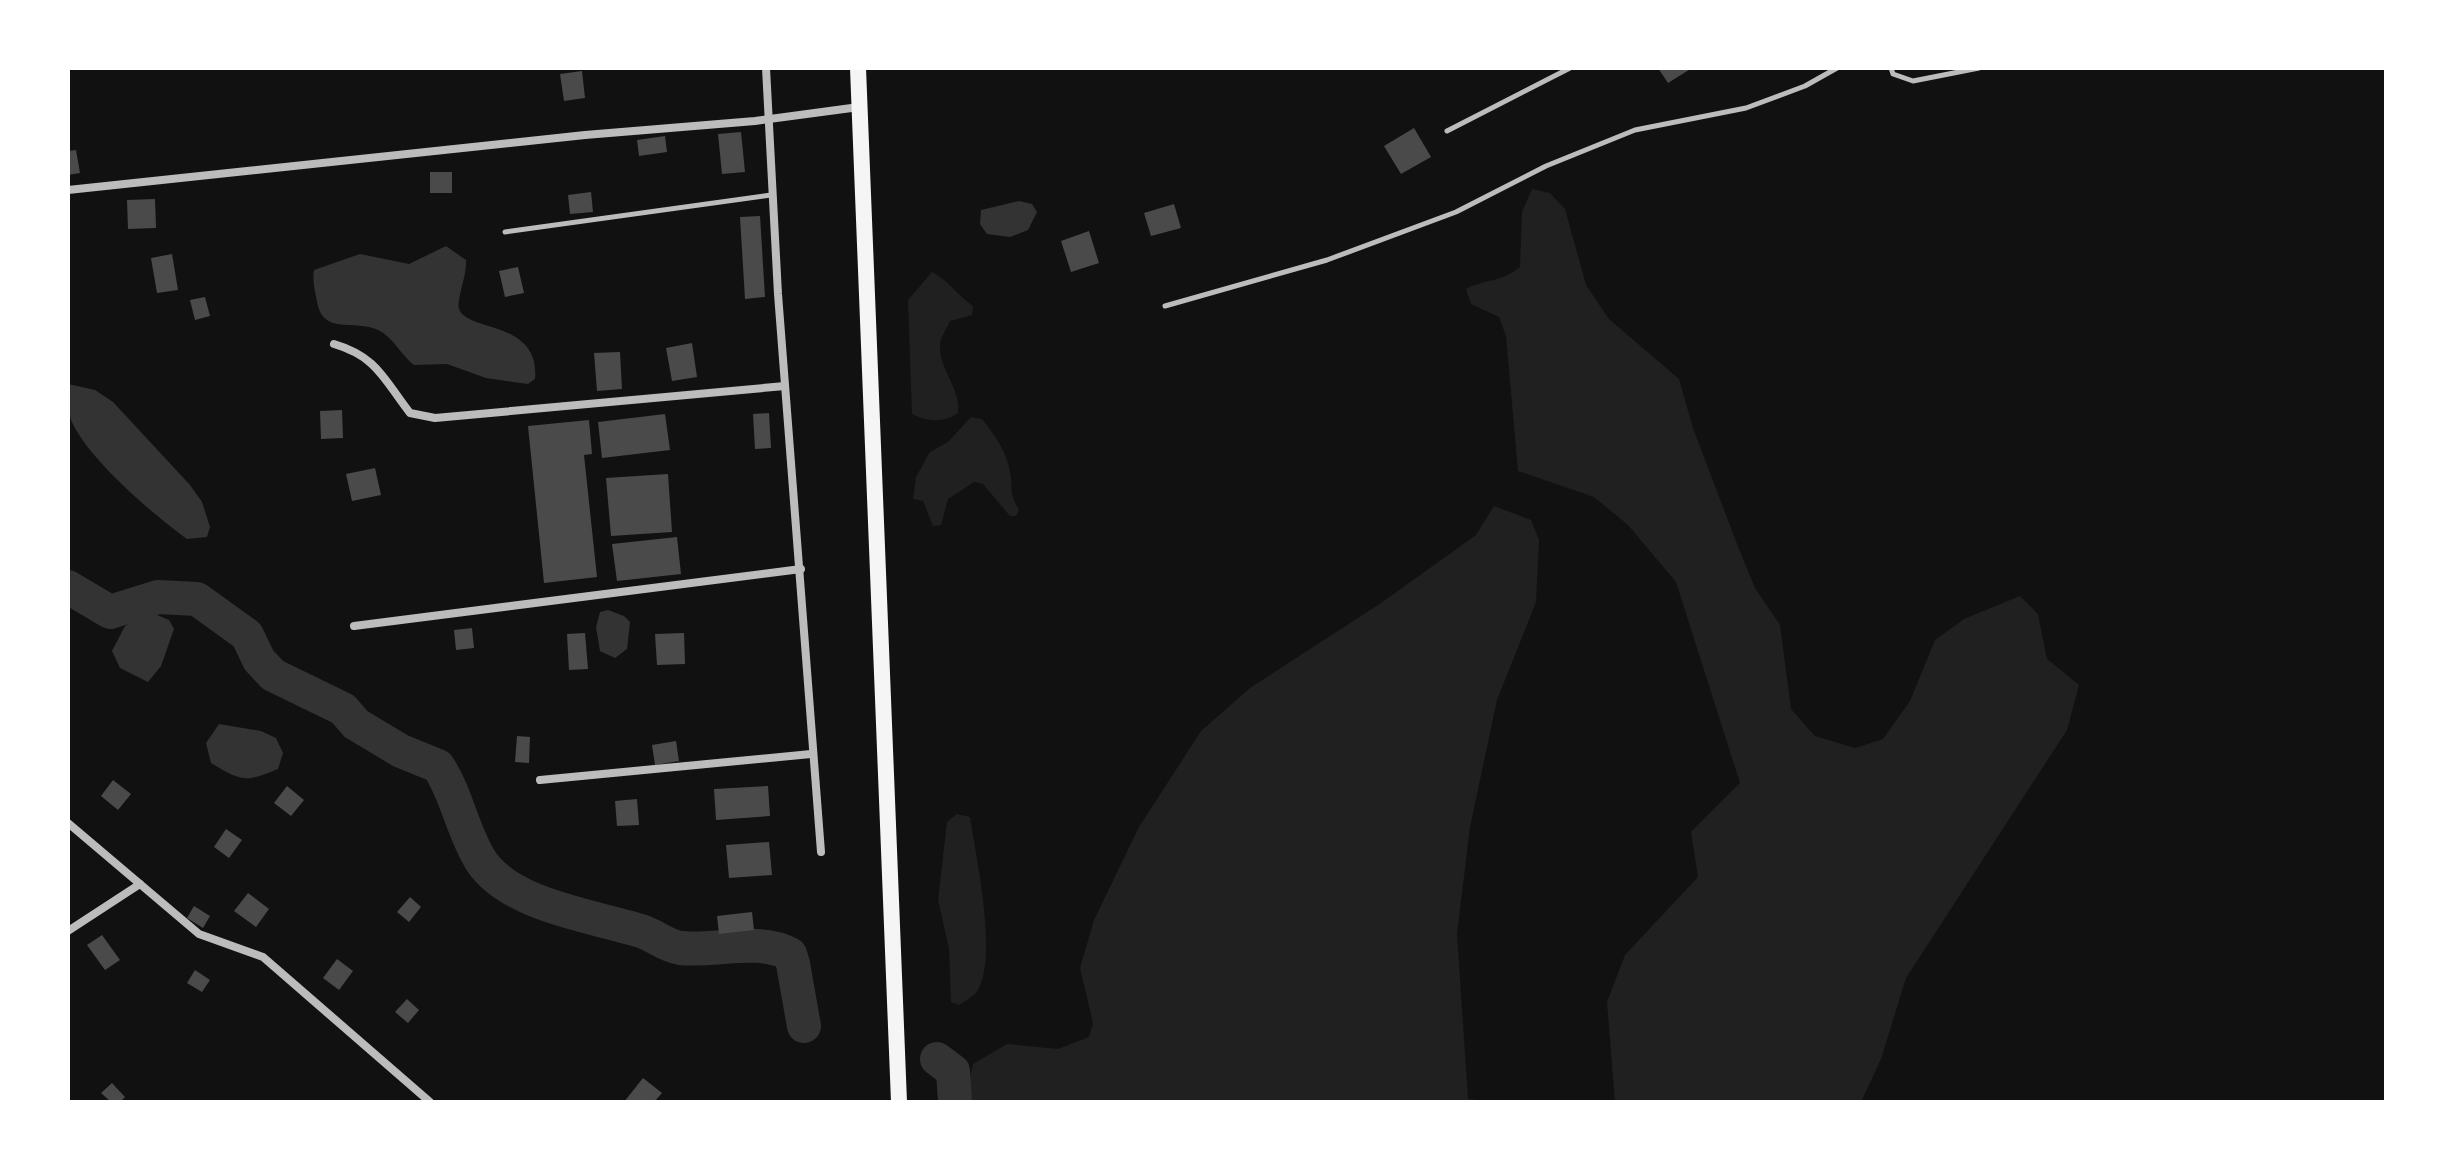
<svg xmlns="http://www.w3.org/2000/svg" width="2454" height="1170" font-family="Commissioner,sans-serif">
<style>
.green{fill:#202020}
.water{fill:#333}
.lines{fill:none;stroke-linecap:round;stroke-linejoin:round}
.river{stroke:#333;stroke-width:34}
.building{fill:#4a4a4a}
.service{stroke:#bcbcbc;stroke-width:5}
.minor{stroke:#bcbcbc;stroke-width:8}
.primary{stroke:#f5f5f5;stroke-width:16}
</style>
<rect width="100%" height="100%" fill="#111"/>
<g class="green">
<path d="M1532 189 1550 193 1565 209 1586 285 1609 319 1679 379 1693 428 1737 544 1755 588 1780 625 1791 709 1815 736 1855 748 1883 739 1910 701 1935 640 1964 619 2020 596 2038 614 2047 659 2079 685 2067 730 1906 978 1881 1059 1861 1102H1615L1607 1002 1625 955 1698 877 1691 832 1740 783 1676 582 1628 525 1594 497 1518 471 1506 336 1499 317 1471 304 1466 289C1485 279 1503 282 1520 267L1522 212Z"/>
<path d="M932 272C949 281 957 295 973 306L972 315 950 321C947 328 940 338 940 345 939 370 961 388 958 413 943 423 929 422 912 414L908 300Z"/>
<path d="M971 417 982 419C994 434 1007 452 1010 472 1014 491 1007 489 1019 510L1016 516H1010L983 484 974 482 948 499 941 525 933 526 923 501 913 499 916 477 930 452 948 442Z"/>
<path d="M1494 506 1531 520 1539 540 1536 602 1497 700 1470 827 1457 934 1468 1099 1500 1102H965L973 1064 1007 1044 1058 1049 1089 1037 1093 1023 1080 968 1094 920 1139 827 1201 731 1250 688 1381 603 1476 535Z"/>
<path d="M957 814 970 817C976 857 998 956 978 990 975 996 965 1001 959 1005L951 1002 949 948 938 900 947 822Z"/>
</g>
<g class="water">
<path d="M1019 201 1032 204 1037 212 1028 230 1010 237 987 234 980 224 981 210Z"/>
<path d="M446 246 466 260C467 276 456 300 459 309 467 332 540 320 535 379L528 384 486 378 447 364 414 365C401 355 393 337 378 330 355 319 322 336 317 301 315 291 312 281 314 270L360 254 409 264Z"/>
<path d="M68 384 95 390 113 402 190 485 202 502 210 527 207 537 187 539C155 516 75 449 68 410 67 402 68 392 68 384Z"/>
<path d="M608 610 624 616 630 622 627 649 615 658 600 651 596 627 600 612Z"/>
<path d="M150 612 169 620 174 629 161 666 148 682 120 668 112 651 125 626Z"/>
<path d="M219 724 261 731 276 738 283 753 278 769C245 783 241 781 211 763L206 743Z"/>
</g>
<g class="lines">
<g class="river">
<path d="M68 587 110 612 158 597 197 599 247 635 259 660 273 675 343 709 356 724 401 751 438 766C457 794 462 831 481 861 511 906 593 916 641 931 654 935 666 946 680 948 715 952 757 937 790 954L793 964 804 1026"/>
<path d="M937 1059 953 1071 955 1102"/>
</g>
</g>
<g class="building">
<path d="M1658 68H1692L1668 83Z"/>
<path d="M582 71 585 98 564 101 560 74Z"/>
<path d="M1414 128 1431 157 1401 174 1384 146Z"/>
<path d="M741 132 745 172 722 174 718 134Z"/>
<path d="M665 136 667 152 639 156 637 140Z"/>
<path d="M76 150 80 173 68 175V151Z"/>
<rect x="430" y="172" width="22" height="21"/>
<path d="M591 192 593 212 570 214 568 195Z"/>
<path d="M155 199 156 228 128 229 127 200Z"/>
<path d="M1174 204 1181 228 1151 236 1144 213Z"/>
<path d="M760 216 765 297 745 299 740 217Z"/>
<path d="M1089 231 1099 263 1071 272 1061 241Z"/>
<path d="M172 254 178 290 157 293 151 258Z"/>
<path d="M518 267 524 293 505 297 499 271Z"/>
<path d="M205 297 210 316 195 320 190 300Z"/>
<path d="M692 343 697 377 672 381 666 348Z"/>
<path d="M620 352 622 389 597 391 594 353Z"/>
<path d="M342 410 343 438 321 439 320 411Z"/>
<path d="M769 413 771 448 755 449 753 414Z"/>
<path d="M665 414 670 450 602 458 598 422Z"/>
<path d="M589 420 592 454 584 455 597 577 544 583 528 426Z"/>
<path d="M375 468 381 495 352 501 346 474Z"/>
<path d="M668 474 672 532 611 536 606 478Z"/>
<path d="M677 537 681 574 617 581 612 544Z"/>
<path d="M472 628 474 648 456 650 454 630Z"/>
<path d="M585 633 588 669 569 670 567 634Z"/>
<path d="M684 633 685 664 657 665 655 634Z"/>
<path d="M517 736 530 737 529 763 515 762Z"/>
<path d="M676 741 679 761 655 765 652 745Z"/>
<path d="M113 780 131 794 118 810 101 796Z"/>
<path d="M287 786 304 800 291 816 274 803Z"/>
<path d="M768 786 770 816 716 820 714 789Z"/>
<path d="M637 799 639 825 617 826 615 801Z"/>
<path d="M226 829 242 840 229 858 214 847Z"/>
<path d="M769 842 772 875 729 878 726 845Z"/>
<path d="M248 893 269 909 256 927 234 911Z"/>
<path d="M410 897 421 907 409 922 397 912Z"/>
<path d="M194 906 210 916 203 928 187 918Z"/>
<path d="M752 912 754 930 719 934 717 916Z"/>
<path d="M102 935 120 960 105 970 87 945Z"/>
<path d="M337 959 353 971 339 990 323 978Z"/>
<path d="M195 970 210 980 202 992 187 983Z"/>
<path d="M407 999 419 1010 408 1023 395 1012Z"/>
<path d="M643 1078 662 1093 654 1102H624Z"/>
<path d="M112 1083 125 1097 120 1102H111L101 1093Z"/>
</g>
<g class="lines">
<g class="service">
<path d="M1891 68 1893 74 1913 81 1979 68"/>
<path d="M1447 131 1570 68"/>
<path d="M505 232 771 195"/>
<path d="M1165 306 1327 260 1456 212 1546 166 1635 130 1746 108 1805 86 1837 68"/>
</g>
<g class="minor">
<path d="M766 68 778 294 821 852"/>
<path d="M68 190 585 135 755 121 859 107"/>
<path d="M334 344C378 357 384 380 410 413L435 418 785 386"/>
<path d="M354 626 801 569"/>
<path d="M540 780 811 754"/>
<path d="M68 823 199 934 263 957 430 1102"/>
<path d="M68 931 140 884"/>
</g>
<path class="primary" d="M858 68 899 1102"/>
</g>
<rect width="2454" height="1170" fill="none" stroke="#ffffff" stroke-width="140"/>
</svg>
